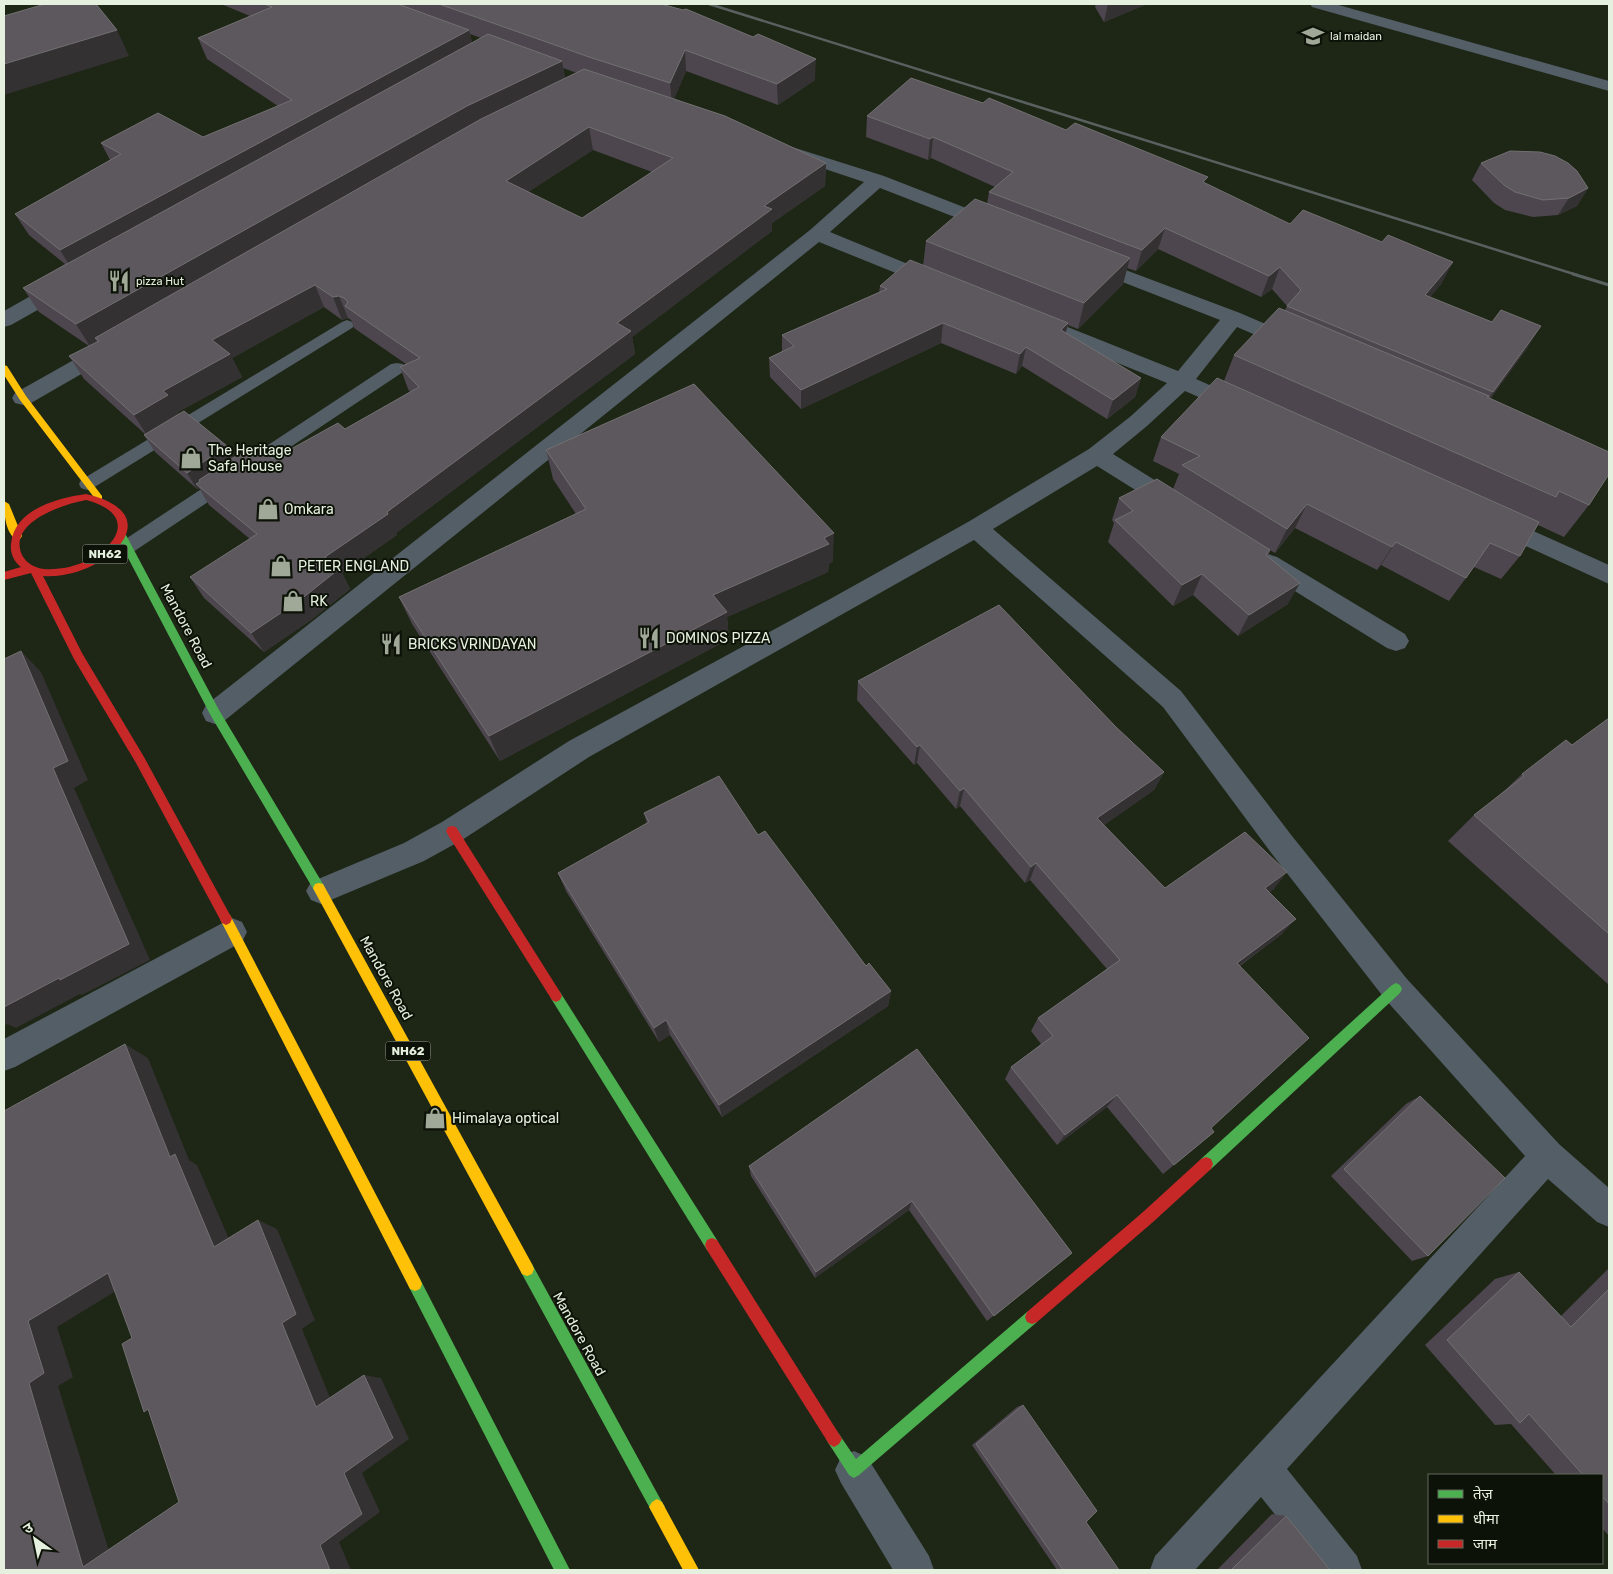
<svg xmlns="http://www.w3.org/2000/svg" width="1613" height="1574" font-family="Rubik,'Noto Sans Devanagari',sans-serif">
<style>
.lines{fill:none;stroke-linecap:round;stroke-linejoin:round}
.lane{fill:#535e66;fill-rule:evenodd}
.street{fill:#535e66;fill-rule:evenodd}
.fast{fill:#4caf50;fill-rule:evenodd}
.slow{fill:#ffc107;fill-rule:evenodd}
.jam{fill:#c62828;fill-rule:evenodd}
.rail-far1{stroke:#58615f;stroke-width:2.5}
.rail{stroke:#58615f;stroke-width:3}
.wall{fill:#4d464e;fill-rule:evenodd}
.shaded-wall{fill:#333131}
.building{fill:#5d585d;stroke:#727072;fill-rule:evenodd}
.labels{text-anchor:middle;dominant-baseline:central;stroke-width:4;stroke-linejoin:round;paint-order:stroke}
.far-poi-label{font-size:11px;fill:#e6f0de;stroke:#0c1207;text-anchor:start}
.shield{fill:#0c1207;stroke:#a5ad9e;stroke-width:1}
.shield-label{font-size:12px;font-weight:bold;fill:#e6f0de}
.poi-label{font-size:14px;fill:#e6f0de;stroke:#0c1207;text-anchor:start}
.street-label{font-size:14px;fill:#e6f0de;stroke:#0c1207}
</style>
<rect width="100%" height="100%" fill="#1e2616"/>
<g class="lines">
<g class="lane">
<path d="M347 320 352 322 355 325 352 328 93 488 87 490 81 488 79 484 81 480 342 322Z"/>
<path d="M397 363 403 364 405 368 403 372 133 552 127 554 121 552 118 547 121 542 391 364Z"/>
</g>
<g class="street">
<path d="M1310 4H1335L1609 81V91L1312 7Z"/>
<path d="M789 146 884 176 1002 222 1005 226 1002 230 995 232 988 230 880 188 830 232 942 278 945 282 942 286 935 288 928 286 819 242 224 721 215 724 206 721 202 713 206 705 810 230 864 182 783 155 780 151 783 147Z"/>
<path d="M1091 257 1240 313 1300 339 1304 344 1300 349 1293 351 1237 327 1196 379 1246 401 1249 406 1246 411 1238 414 1230 411 1185 391 1147 426 1113 454 1185 499 1189 505 1185 511 1177 514 1169 511 1097 466 993 529 1181 691 1292 836 1407 979 1559 1144 1609 1188V1227L1597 1222 1548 1179 1287 1469 1357 1556 1362 1570H1319L1261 1497 1195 1570H1150L1155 1556 1525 1156 1385 999 1272 854 1163 707 974 540 589 757 462 840 424 861 321 904 311 900 306 891 311 882 404 843 442 822 569 741 830 599 968 522 1089 449 1131 416 1167 383 1031 328 1028 323 1031 318 1038 316 1045 318 1178 371 1220 320 1084 267 1081 263 1084 259Z"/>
<path d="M66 279 73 280 76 285 73 290 11 325 4 327V311L59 280Z"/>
<path d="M109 342 116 344 120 349 116 354 31 403 23 405 15 403 12 398 15 393 102 344Z"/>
<path d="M1496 514 1609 565V584L1488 529 1484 523 1488 517Z"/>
<path d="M1268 554 1277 557 1405 634 1409 641 1405 648 1396 651 1387 648 1259 569 1256 563 1259 557Z"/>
<path d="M232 918 242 922 247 932 242 942 15 1067 4 1071V1039Z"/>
<path d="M854 1451 867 1457 929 1556 934 1570H893L841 1483 835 1470 841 1457Z"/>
</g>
<g class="fast">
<path d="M121 531 126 535 219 710 323 884 325 888 323 892 319 893 315 892 211 716 116 535Z"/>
<path d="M1396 983 1400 985 1402 989 1400 993 1211 1169 1206 1171 1201 1169 1199 1164 1201 1159 1392 985Z"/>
<path d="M556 990 560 992 717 1240 719 1245 717 1250 712 1252 707 1250 552 1000 550 996 552 992Z"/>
<path d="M527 1262 532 1264 662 1502 665 1507 662 1512 657 1515 652 1512 522 1274 520 1269 522 1264Z"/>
<path d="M415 1277 420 1279 570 1570H554L410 1289 408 1284 410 1279Z"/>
<path d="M1032 1310 1037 1312 1039 1317 1037 1322 859 1475 854 1478 849 1475 829 1444 826 1439 829 1434 834 1431 839 1434 856 1459 1027 1312Z"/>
</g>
<g class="slow">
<path d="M4 365 7 366 26 396 102 496V500H96L20 400 4 375Z"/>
<path d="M4 501 9 504 22 536 20 539 17 540C5 534 4 512 4 501Z"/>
<path d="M319 883 323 884 532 1264 534 1269 532 1274 527 1276 522 1274 315 892 313 888 315 884Z"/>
<path d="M226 913 230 915 420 1279 422 1284 420 1289 415 1291 410 1289 222 923 220 919 222 915Z"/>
<path d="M657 1499 662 1502 699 1570H683L649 1507 652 1502Z"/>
</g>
<g class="jam">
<path d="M86 494C176 515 101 581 43 576L82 653 144 757 230 915 232 919 230 923 226 925 222 923 136 763 74 659 31 573 4 580V572L21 567C14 562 10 553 11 544 14 509 58 498 86 494ZM86 500C132 512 124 541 88 560 75 567 58 570 44 569 35 568 26 563 22 555 7 522 64 504 86 500Z"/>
<path d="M452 826 456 827 560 992 562 996 560 1000 556 1002 552 1000 448 835 446 831 448 827Z"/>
<path d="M1206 1157 1211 1159 1213 1164 1211 1169 1153 1222 1037 1322 1032 1324 1027 1322 1025 1317 1027 1312 1143 1212 1201 1159Z"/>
<path d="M712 1238 717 1240 839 1434 842 1439 839 1444 834 1447 829 1444 707 1250 705 1245 707 1240Z"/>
</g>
<path class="rail-far1" d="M709 4 1577 275"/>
<path class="rail" d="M1573 274 1609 285"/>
</g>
<g class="wall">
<path d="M221 4H661L815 80 778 105 686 71 674 99 826 163 825 186 772 223V231L632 337 635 354 396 533 397 535 342 573 350 589 311 620 264 652 204 598 190 577 250 539 209 505 199 488 197 489 155 452 144 435 145 434 84 379 69 356 89 346 39 312 23 288 65 264 29 235 15 214 110 160 101 143 203 137 278 106 207 59 198 38 250 16ZM470 34 481 38 472 43ZM563 68 577 73 565 78ZM593 150 652 172 582 218 528 192ZM324 307 342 320 348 318 351 320 354 328 406 364 400 367 408 389 410 392 345 429 273 459 249 458 242 456 233 458 179 414 178 412 242 377 232 358Z"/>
<path d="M1096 4H1147L1104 22 1095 7Z"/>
<path d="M983 103 1066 130 1206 184 1290 224 1442 283 1430 297 1528 347 1490 399 1589 505 1564 537 1538 525 1520 556 1501 579 1474 567 1449 601 1381 565 1377 570 1295 528 1275 553 1270 550 1268 556 1288 604 1238 636 1193 595 1173 606 1108 542 1114 523 1112 520 1119 498 1173 489 1179 474 1153 461 1161 437 1224 381 1234 355 1285 310 1287 306 1272 289 1261 297 1158 249 1136 271 1127 268 1123 284 1078 329 1068 325 1066 333 1141 378 1135 397 1107 419 1022 366 1016 374 941 343 801 409 770 377 769 358 782 351V335L879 292 880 286 923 266 926 241 987 204 989 192 995 187 931 158 928 160 866 137 867 116Z"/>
<path d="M1481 163 1588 188 1577 206 1558 215 1533 217 1505 210 1494 203 1472 180Z"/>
<path d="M546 450 833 561 829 564 828 572 727 617 729 639 500 761 412 624 399 597 576 514 553 479Z"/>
<path d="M858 681 1116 727 1164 772 1154 790 1104 825 1165 888 1274 889 1269 892 1282 934 1240 966 1211 1128 1214 1132 1163 1174 1107 1107 1057 1145 1005 1079 1011 1067 1041 1044 1031 1031 1038 1018 1107 969 1030 880 1025 883 960 806 956 809 917 763 914 765 857 700Z"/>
<path d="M1609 718V985L1448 841 1474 815 1501 794 1522 774 1572 745Z"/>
<path d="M644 813 758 835 866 966 891 991 888 1006 722 1117 670 1035 659 1042 566 891 558 873 647 824Z"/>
<path d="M917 1049 1072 1253 987 1321 909 1210 815 1278 751 1176 749 1166Z"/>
<path d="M1420 1096 1428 1256 1412 1261 1331 1176 1406 1104Z"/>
<path d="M1609 1268V1536L1602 1528V1475H1556L1511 1424 1495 1425 1425 1345 1495 1279 1519 1272 1560 1317Z"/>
<path d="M1023 1405 1086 1522 1119 1570H1057L972 1445 1017 1407Z"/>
<path d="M1272 1514 1286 1516 1330 1570H1217Z"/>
</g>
<g class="shaded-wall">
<path d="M1108 4H1147L1104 22Z"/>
<path d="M117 30 129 56 4 95V64Z"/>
<path d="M469 30 474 50 73 271 60 250Z"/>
<path d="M685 50 686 71 672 104 670 83Z"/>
<path d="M816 59 815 80 778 105 777 84Z"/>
<path d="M562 61 566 85 95 338 98 343 91 348 76 324 467 106Z"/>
<path d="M589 127 593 150 511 203 506 181Z"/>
<path d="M933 137 931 158 928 160 930 139Z"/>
<path d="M826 163 825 186 772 223V231L632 337 635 354 396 533 397 535 342 573 350 589 311 620 264 652 251 633 325 557 387 512 617 323 764 206Z"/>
<path d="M1588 188 1577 206 1558 215 1569 198Z"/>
<path d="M1165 228 1158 249 1136 271 1142 250Z"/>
<path d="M1130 258 1123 284 1078 329 1084 303Z"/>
<path d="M1453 262 1442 283 1414 316 1425 295Z"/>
<path d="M1280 267 1272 289 1261 297 1269 276Z"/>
<path d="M315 285 324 307 232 358 242 377 178 412 181 417 148 437 134 415 163 391 212 340Z"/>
<path d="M339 296 348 318 342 320 333 297Z"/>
<path d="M943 323 941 343 801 409V390Z"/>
<path d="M1068 323 1063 343 1061 330Z"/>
<path d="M1541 326 1528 347 1479 413 1493 392Z"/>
<path d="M1026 347 1022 366 1016 374 1020 354Z"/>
<path d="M1141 378 1135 397 1107 419 1113 400Z"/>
<path d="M227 446 237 463 199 480 202 486 196 484 199 488 197 489 187 473Z"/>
<path d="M1307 504 1295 528 1275 553 1287 529Z"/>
<path d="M834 533 833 561 829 564 828 572 727 617 729 639 500 761 489 736 713 595Z"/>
<path d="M1396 542 1381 565 1377 570 1392 547Z"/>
<path d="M1202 574 1193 595 1173 606 1182 585Z"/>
<path d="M1300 583 1288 604 1238 636 1249 615Z"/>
<path d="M21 651 41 672 88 780 74 788 150 960 82 995 80 994 16 1028 7 1024 4 1026V1007L59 978 53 768Z"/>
<path d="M920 745 917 763 914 765 917 747Z"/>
<path d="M1164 772 1154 790 1090 835 1097 818Z"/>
<path d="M964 788 960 806 956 809 960 791Z"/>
<path d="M1036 863 1030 880 1025 883 1031 867Z"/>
<path d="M1287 872 1274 889 1253 904 1265 888Z"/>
<path d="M1296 919 1282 934 1224 977 1237 963Z"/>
<path d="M891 991 888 1006 722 1117 719 1105Z"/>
<path d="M666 1020 670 1035 659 1042 654 1028Z"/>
<path d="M125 1044 148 1058 189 1160 197 1165 236 1255 214 1247 170 1157Z"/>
<path d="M1117 1095 1107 1107 1057 1145 1065 1135Z"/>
<path d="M912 1201 909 1210 815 1278 816 1272Z"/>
<path d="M258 1220 277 1229 315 1320 302 1329 335 1410 316 1407 282 1323Z"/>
<path d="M108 1273 134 1280 57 1327 73 1377 58 1386 113 1564 83 1567 29 1383 28 1321Z"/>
<path d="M364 1375 381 1378 409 1439 362 1473 380 1512 339 1542 351 1570H330L320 1545 344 1473Z"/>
</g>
<g class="building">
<path d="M45 4H96L117 30 4 64V16Z"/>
<path d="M264 4H398L469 30 60 250 15 214 121 154 101 143 158 113 203 137 292 100 198 38 272 7Z"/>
<path d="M439 4H661L683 10 686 9 753 37 758 34 816 59 777 84 685 50 670 83 589 57Z"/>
<path d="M488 34 562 61 467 106 76 324 23 288Z"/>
<path d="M584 69 725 116 826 163 764 206 772 209 617 323 631 331 387 512 388 514 325 557 339 569 300 600 251 633 190 577 257 534 196 484 200 482 199 480 239 454 242 456 244 454 249 458 262 450 273 459 338 423 345 429 419 387 400 367 420 358 345 306 348 302 344 298 339 296 333 297 315 285 212 340 230 354 163 391 168 395 134 415 69 356 99 341 95 338 481 119ZM589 127 673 158 582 218 506 181Z"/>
<path d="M911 78 983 103 989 98 1066 130 1075 123 1208 177 1203 182 1290 224 1303 210 1382 242 1388 235 1453 262 1425 295 1492 322 1501 310 1541 326 1493 392 1287 306 1301 290 1280 267 1269 276 1165 228 1142 250 989 192 1013 172 933 137 930 139 867 116Z"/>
<path d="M1510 151 1540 152 1555 156 1568 163 1577 171 1588 188 1569 198 1543 200 1515 192 1504 185 1481 163Z"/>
<path d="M975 199 1130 258 1084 303 926 241Z"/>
<path d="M910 260 1068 323 1061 330 1141 378 1113 400 1026 347 1020 354 943 323 801 390 769 358 794 346 782 335 887 289 880 286Z"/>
<path d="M1279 308 1489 396 1487 397 1609 452V474L1589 505 1559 491 1556 497 1234 355Z"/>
<path d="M1217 378 1539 522 1520 556 1490 543 1466 578 1396 542 1392 547 1307 504 1287 529 1182 465 1200 456 1161 437Z"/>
<path d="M694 384 834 533 824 538 829 544 713 595 727 612 489 736 399 597 586 509 546 450Z"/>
<path d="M184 411 227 446 187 473 144 435Z"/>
<path d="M1157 479 1270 550 1266 555 1300 583 1249 615 1202 574 1182 585 1115 520 1133 511 1119 498Z"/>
<path d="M999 605 1116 727 1164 772 1097 818 1165 888 1245 832 1287 872 1265 888 1296 919 1237 963 1309 1038 1211 1128 1214 1132 1174 1165 1117 1095 1065 1135 1011 1067 1053 1036 1038 1018 1120 960 1036 863 1031 867 964 788 960 791 920 745 917 747 858 681Z"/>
<path d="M21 651 68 761 53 768 129 944 60 980 59 978 4 1007V659Z"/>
<path d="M1609 718V934L1474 815 1524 776 1522 774 1566 740 1572 745Z"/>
<path d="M719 776 758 835 765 831 866 966 869 963 891 991 719 1105 666 1020 654 1028 558 873 649 822 644 813Z"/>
<path d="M125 1044 170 1157 175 1154 214 1247 258 1220 296 1314 282 1323 316 1407 364 1375 393 1438 344 1473 362 1514 320 1545 330 1570H4V1111ZM108 1273 132 1338 122 1344 144 1412 148 1409 179 1502 83 1567 29 1383 44 1373 28 1321Z"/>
<path d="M917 1049 1072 1253 994 1316 912 1201 816 1272 749 1166Z"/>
<path d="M1420 1096 1505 1178 1428 1256 1344 1169Z"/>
<path d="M1519 1272 1571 1327 1609 1289V1504L1602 1496V1475H1583L1529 1414 1520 1423 1447 1340Z"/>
<path d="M1023 1405 1097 1511 1086 1522 1119 1570H1063L976 1444Z"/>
<path d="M1286 1516 1330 1570H1231Z"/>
</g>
<defs>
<g id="school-bare" transform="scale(1.725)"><path d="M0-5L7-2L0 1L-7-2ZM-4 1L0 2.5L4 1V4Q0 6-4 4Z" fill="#a0a998" stroke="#0c1207" stroke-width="2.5" paint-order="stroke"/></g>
<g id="restaurant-bare" transform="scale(1.725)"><path d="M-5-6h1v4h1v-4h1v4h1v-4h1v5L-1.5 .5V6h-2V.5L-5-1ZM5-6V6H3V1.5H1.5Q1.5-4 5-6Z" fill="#a0a998" stroke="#0c1207" stroke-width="2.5" paint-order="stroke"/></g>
<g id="shop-bare" transform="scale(1.725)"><path d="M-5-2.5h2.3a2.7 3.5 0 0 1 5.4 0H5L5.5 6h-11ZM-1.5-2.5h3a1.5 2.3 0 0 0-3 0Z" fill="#a0a998" stroke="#0c1207" stroke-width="2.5" paint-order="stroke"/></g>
</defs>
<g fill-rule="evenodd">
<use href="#school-bare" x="1313" y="36"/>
<use href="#restaurant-bare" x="119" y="281"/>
<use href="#shop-bare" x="191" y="458"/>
<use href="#shop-bare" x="268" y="509"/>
<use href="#shop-bare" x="281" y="566"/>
<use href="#shop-bare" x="293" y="601"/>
<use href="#restaurant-bare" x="649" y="638"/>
<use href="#restaurant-bare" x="391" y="644"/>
<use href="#shop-bare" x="435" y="1118"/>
</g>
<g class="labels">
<g class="far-poi-label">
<text x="1330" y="36">lal maidan</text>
<text x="136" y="281">pizza Hut</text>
</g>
<g class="shield">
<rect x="82.5" y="544.5" width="45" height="19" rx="4"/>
<rect x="385.5" y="1041.5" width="45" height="19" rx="4"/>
</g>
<g class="shield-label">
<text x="105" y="554">NH62</text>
<text x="408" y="1051">NH62</text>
</g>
<g class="poi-label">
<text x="208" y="450">The Heritage<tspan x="208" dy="16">Safa House</tspan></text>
<text x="284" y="509">Omkara</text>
<text x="298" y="566">PETER ENGLAND</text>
<text x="310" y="601">RK</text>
<text x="666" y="638">DOMINOS PIZZA</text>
<text x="408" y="644">BRICKS VRINDAYAN</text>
<text x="452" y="1118">Himalaya optical</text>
</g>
<g class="street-label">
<text transform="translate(186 626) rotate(62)">Mandore Road</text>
<text transform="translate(386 978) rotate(61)">Mandore Road</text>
<text transform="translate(579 1334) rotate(61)">Mandore Road</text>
</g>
</g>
<rect width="1613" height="1574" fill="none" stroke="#e6f0de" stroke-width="10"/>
<rect x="1428" y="1474" width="175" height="90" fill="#0c1207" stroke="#636b5d"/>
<rect x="1438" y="1490" width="25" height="8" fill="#4caf50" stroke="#636b5d"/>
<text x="1473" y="1499" font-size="15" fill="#e6f0de">तेज़</text>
<rect x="1438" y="1515" width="25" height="8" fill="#ffc107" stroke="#636b5d"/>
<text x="1473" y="1524" font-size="15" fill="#e6f0de">धीमा</text>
<rect x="1438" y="1540" width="25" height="8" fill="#c62828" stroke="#636b5d"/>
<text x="1473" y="1549" font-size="15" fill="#e6f0de">जाम</text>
<g transform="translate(35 1539) rotate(327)" stroke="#0c1207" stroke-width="4" paint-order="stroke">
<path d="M0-4L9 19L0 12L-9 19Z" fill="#e6f0de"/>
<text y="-8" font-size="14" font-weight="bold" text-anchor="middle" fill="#e6f0de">उ</text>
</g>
</svg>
